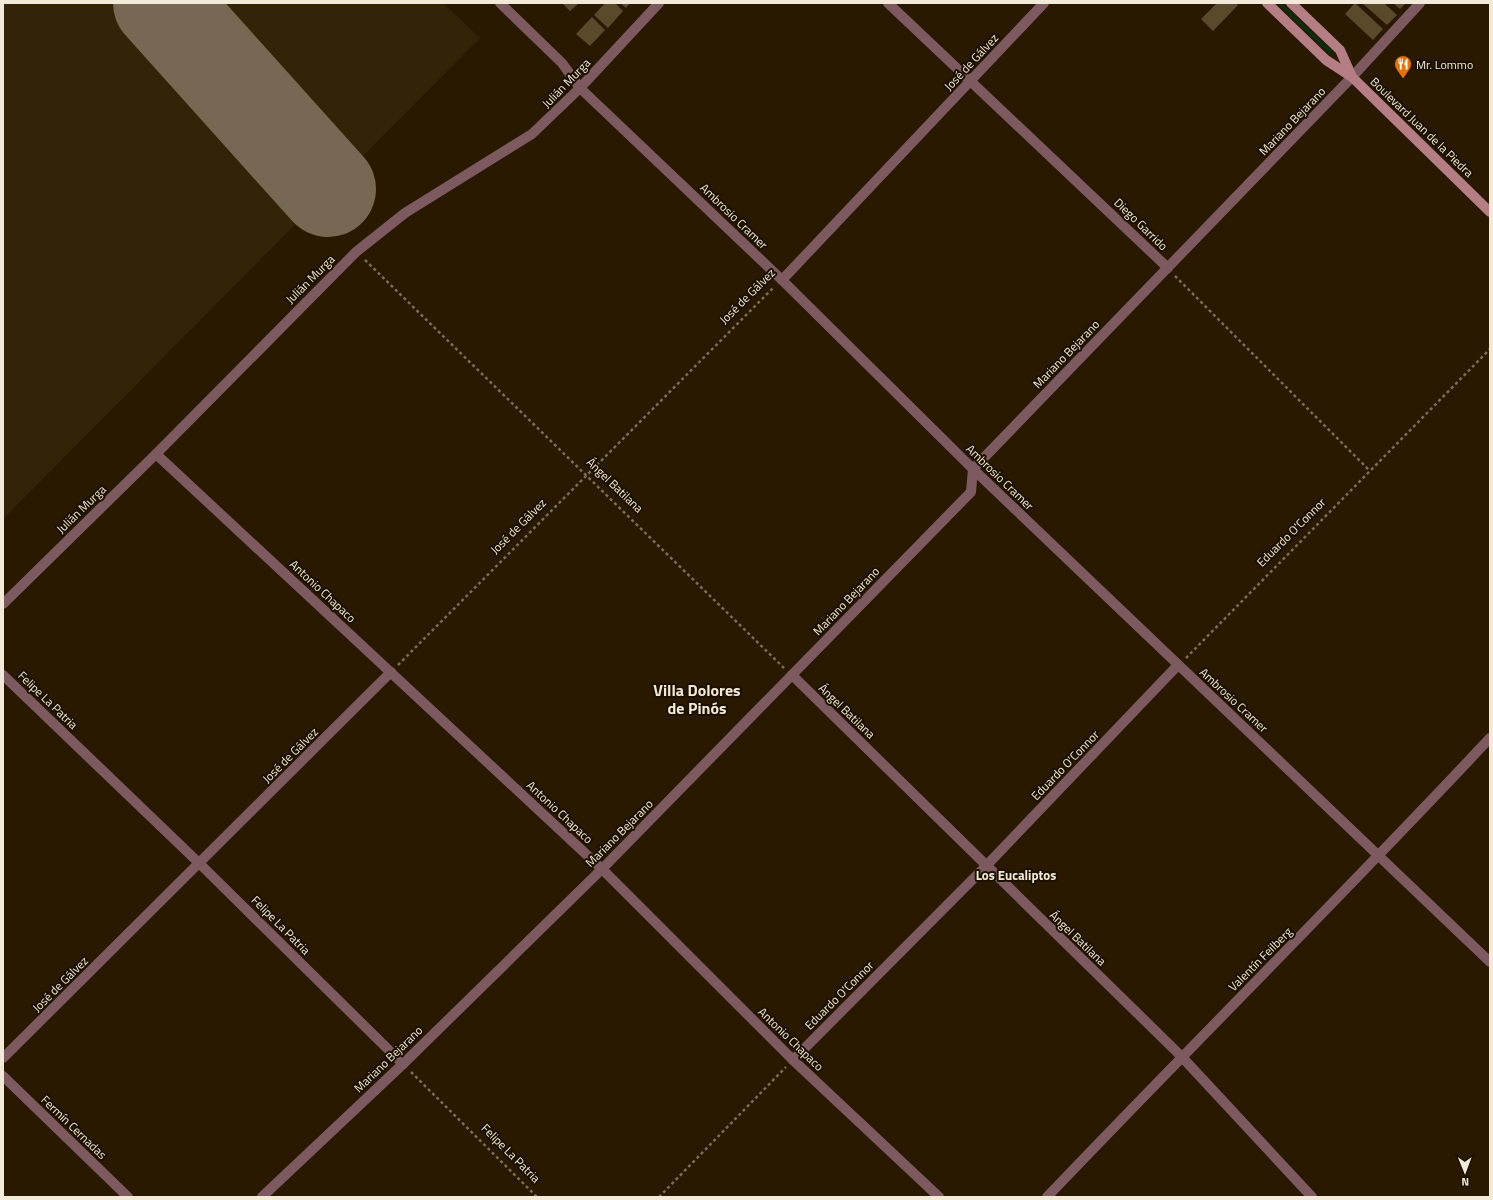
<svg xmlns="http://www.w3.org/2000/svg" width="1493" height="1200" font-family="'Titillium Web',sans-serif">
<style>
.built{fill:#332408}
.green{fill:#063112}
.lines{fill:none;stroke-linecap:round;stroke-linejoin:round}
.runway{stroke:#766852;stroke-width:96}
.building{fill:#5a492b}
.path{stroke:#7b6e58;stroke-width:2.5;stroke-dasharray:3 3;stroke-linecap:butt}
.minor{stroke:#7d5a5f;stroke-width:10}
.secondary{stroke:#b57e85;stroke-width:10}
.labels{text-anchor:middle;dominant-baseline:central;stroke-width:4;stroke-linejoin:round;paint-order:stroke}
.street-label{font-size:12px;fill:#f3e9d8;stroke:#1c1100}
.poi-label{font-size:12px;fill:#f3e9d8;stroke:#1c1100;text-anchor:start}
.neighbourhood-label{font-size:13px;font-weight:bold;fill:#f3e9d8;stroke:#1c1100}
.district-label{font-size:16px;font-weight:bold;fill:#f3e9d8;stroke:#1c1100}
</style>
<rect width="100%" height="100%" fill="#281900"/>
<path class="built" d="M3 3H443L480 38 3 519Z"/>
<path class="green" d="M1277 3H1281L1332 51 1330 54Z"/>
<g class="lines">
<path class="runway" d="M161 3 328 189"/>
</g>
<g class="building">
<path d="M562 3H579L570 11Z"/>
<path d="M605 3H615L623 11 608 28 594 15Z"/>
<path d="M620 3H630L626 8Z"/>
<path d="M1217 3H1236L1238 5 1213 31 1201 19Z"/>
<path d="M1355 3 1383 29 1373 40 1345 14Z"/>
<path d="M1362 3H1384L1397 15 1387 25Z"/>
<path d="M1393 3H1406L1400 9Z"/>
<path d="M592 17 605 30 590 46 576 34Z"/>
</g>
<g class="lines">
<g class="path">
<path d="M365 260 784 668"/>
<path d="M1175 276 1370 471"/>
<path d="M1186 658 1490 349"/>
<path d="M398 665 774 287"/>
<path d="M411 1072 537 1197"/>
<path d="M659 1197 786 1067"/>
</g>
<g class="minor">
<path d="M500 3 562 63 580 88 782 280 973 469 1490 962"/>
<path d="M888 3 1168 268"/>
<path d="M782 280 1044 3"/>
<path d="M156 454 602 869 793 1060 939 1197"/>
<path d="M3 604 156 454 356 252 405 213 532 134 580 88 659 3"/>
<path d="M3 675 200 864 403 1064"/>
<path d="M792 675 1181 1056 1312 1197"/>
<path d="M3 1058 391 672"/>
<path d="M793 1060 986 866 1178 665"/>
<path d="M3 1076 128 1197"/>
<path d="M262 1197 403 1064 602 869 971 492 973 469 1352 77 1420 3"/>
<path d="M1047 1197C1194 1043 1345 893 1490 738"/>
</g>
<g class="secondary">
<path d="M1267 3 1326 60 1352 77 1490 212"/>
<path d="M1291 3 1340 50 1352 77"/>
</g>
</g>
<defs>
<g id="restaurant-pin" transform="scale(0.9)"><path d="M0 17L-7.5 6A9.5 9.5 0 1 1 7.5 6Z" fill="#e8710a" stroke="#1c1100"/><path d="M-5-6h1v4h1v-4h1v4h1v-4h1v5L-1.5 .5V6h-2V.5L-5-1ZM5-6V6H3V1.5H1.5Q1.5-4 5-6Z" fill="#fff"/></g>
</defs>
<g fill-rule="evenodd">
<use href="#restaurant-pin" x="1403" y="64"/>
</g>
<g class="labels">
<g class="street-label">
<text transform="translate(971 62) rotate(-47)">José de Gálvez</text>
<text transform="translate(566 83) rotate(-46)">Julián Murga</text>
<text transform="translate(1292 121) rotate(-46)">Mariano Bejarano</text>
<text transform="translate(1422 127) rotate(44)">Boulevard Juan de la Piedra</text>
<text transform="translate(734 216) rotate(44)">Ambrosio Cramer</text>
<text transform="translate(1141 224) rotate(44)">Diego Garrido</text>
<text transform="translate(310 279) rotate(-45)">Julián Murga</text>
<text transform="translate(747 296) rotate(-45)">José de Gálvez</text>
<text transform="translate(1066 354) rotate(-46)">Mariano Bejarano</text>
<text transform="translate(1000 477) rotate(44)">Ambrosio Cramer</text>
<text transform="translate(615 485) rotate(44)">Ángel Batilana</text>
<text transform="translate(81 509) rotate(-44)">Julián Murga</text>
<text transform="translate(518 526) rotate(-45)">José de Gálvez</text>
<text transform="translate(1291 532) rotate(-45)">Eduardo O'Connor</text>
<text transform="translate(323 591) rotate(43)">Antonio Chapaco</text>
<text transform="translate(846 601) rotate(-46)">Mariano Bejarano</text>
<text transform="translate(48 700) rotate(44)">Felipe La Patria</text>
<text transform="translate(1234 700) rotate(43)">Ambrosio Cramer</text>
<text transform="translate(847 711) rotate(44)">Ángel Batilana</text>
<text transform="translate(290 755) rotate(-45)">José de Gálvez</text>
<text transform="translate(1065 765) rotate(-46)">Eduardo O'Connor</text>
<text transform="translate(560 812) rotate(43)">Antonio Chapaco</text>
<text transform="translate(619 833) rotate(-45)">Mariano Bejarano</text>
<text transform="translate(281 925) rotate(45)">Felipe La Patria</text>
<text transform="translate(1078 938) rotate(44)">Ángel Batilana</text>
<text transform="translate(1260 959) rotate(-45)">Valentín Feilberg</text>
<text transform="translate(60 984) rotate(-45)">José de Gálvez</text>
<text transform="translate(839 995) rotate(-45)">Eduardo O'Connor</text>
<text transform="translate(791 1039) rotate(44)">Antonio Chapaco</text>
<text transform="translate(388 1059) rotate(-44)">Mariano Bejarano</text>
<text transform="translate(74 1127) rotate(44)">Fermín Cernadas</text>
<text transform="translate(511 1153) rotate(45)">Felipe La Patria</text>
</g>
<g class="poi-label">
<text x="1416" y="64">Mr. Lommo</text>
</g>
<g class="neighbourhood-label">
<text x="1016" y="875">Los Eucaliptos</text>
</g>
<g class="district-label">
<text x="697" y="690">Villa Dolores<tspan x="697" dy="18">de Pinós</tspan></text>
</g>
</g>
<rect width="1493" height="1200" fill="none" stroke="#f3e9d8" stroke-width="8"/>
<g transform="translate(1465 1172) rotate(179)" stroke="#1c1100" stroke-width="3" paint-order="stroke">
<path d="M0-3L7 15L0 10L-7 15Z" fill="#f3e9d8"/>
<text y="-6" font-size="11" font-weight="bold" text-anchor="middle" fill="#f3e9d8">N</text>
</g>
</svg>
